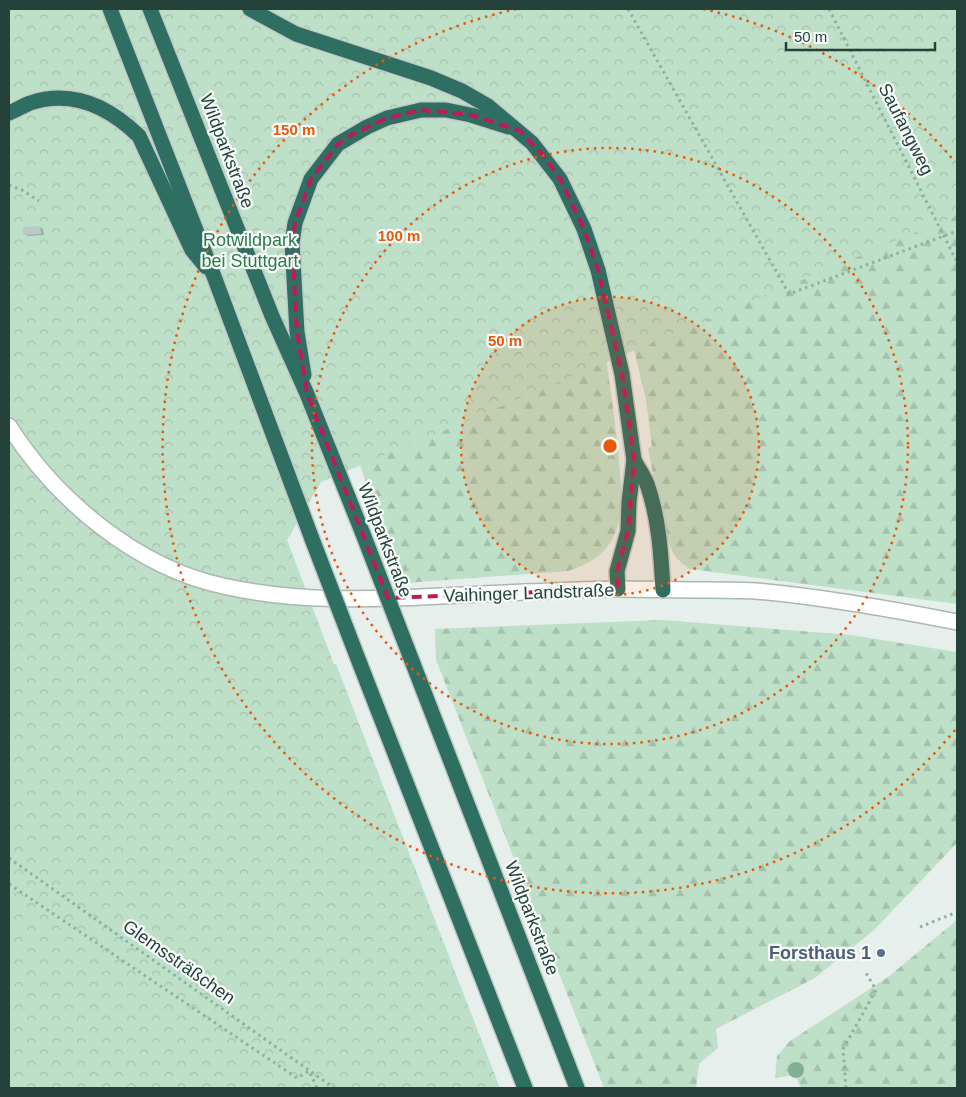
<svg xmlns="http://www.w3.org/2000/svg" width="966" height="1097" font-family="Arial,sans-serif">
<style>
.forest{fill:url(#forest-firs)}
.park{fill:url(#park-crowns)}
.shadow{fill:#0003}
.building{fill:#bbcac4}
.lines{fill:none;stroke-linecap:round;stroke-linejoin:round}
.minor-casing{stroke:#a8b8b2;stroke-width:18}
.highway-casing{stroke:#c2cac8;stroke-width:18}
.path{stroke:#86b3a5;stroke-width:3;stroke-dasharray:2.5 4;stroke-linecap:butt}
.minor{stroke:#fff;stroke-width:15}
.highway{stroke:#2f6f62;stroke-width:15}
.highway-bridge-casing{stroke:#c2cac8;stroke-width:18;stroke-linecap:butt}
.highway-bridge{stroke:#2f6f62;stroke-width:15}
.tree{fill:#80af93}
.marked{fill:none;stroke:#c2185b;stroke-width:4;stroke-dasharray:10 6;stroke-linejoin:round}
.ring{fill:none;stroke:#e8590c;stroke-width:2.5;stroke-dasharray:2.5 5}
.service-dot{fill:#5c6f8a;stroke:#f7fbf9;stroke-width:2}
.labels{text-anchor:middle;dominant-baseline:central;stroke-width:4.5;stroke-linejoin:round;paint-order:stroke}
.street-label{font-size:18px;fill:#24423a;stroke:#f7fbf9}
.park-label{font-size:18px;fill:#2d7a4b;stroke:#f7fbf9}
.service-label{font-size:18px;font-weight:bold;fill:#4e5e75;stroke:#f7fbf9;text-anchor:end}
.centre{fill:#e8590c;stroke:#f7fbf9;stroke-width:2.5}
.ring-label{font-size:15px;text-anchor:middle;font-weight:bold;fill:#e8590c;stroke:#f7fbf9;stroke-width:4.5;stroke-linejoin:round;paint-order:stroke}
</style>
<defs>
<pattern id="forest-firs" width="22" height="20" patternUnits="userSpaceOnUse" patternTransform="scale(1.25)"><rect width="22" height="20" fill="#bfe0c8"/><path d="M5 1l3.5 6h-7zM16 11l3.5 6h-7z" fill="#a4c1ad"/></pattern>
<pattern id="park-crowns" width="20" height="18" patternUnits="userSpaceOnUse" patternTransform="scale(1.25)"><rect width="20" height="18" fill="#bfe0c8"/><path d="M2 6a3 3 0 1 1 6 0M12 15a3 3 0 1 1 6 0" fill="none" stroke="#a4c1ad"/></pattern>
</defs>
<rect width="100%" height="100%" fill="#e6efeb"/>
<g class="forest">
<path d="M957 9V604L690 569C684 565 679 561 675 556 661 533 654 476 648 448L652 447 646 400 617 278Z"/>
<path d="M602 332C608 372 614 411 618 450 620 477 626 508 615 534 606 554 588 565 568 571L406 583 387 534 385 533 335 398Z"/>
<path d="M663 620 851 635 957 652V843L875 929 815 978 716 1029 718 1048 699 1064 696 1088H604L436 660 435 629Z"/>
<path d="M957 920V1088H801L795 1075 775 1078 777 1056 790 1041 888 977Z"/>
</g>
<path class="park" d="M9 9H957V215L321 482 287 540 334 664H336L500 1088H9Z"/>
<path class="shadow" d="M40 227 43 229 44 235 28 236 24 234Z"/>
<path class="building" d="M40 226 41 234 23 235V227Z"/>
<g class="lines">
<g class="minor-casing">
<path id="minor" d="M9 426C56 500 136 567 223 586 295 602 368 600 441 596 500 593 560 590 619 589 648 589 677 590 705 590 722 590 739 590 756 591 824 597 891 609 957 622"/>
</g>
<g class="highway-casing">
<g id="highway">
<path d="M110 9 215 279 312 539"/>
<path d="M150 9 272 316 307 394 363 534"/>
<path d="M250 9 296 34 431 78 462 91 488 106 532 143 560 179 584 229 598 270 622 374 634 460 629 502 628 531 617 571 618 589"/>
<path d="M9 113C16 110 23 106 30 103 72 89 109 107 139 136L192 250 206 267"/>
<path d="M304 375 297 332 292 243 295 223 311 179 338 144 367 127 387 118 421 110H446L471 115 509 127"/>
<path d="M634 460C638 468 644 476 647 484 659 518 661 554 663 590"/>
<path d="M412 661 577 1088"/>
<path d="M360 664 525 1088"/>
</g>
</g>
<g class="path">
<path d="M628 9 789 294 957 231"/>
<path d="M829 9 957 262"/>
<path d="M9 185 22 190 39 201"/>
<path d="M9 858 334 1088"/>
<path d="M9 884 297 1078 309 1071 317 1088"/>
<path d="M920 927 957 912"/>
<path d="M846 1088 843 1049 876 990 866 973"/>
</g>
<use href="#minor" class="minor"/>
<use href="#highway" class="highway"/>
<g class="highway-bridge-casing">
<g id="highway-bridge">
<path d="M363 534 412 661"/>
<path d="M312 539 360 664"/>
</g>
</g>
<use href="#highway-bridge" class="highway-bridge"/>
</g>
<circle class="tree" cx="796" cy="1070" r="8"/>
<path class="marked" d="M421 110 471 115 520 131 542 154 560 179 584 229 598 270 622 374 634 460 628 531 617 571 618 589 388 598 307 394 297 332 292 243 295 223 311 179 338 144 351 135 387 118Z"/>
<circle cx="610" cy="446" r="149" fill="#e8590c" fill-opacity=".12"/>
<g class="ring">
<circle cx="610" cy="446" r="149"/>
<circle cx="610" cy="446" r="298"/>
<path d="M955 730A447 447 0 1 1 517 9M703 9A447 447 0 0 1 955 162"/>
</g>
<circle class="service-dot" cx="881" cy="953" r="5"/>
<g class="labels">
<g class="street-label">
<text transform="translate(906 129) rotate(63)">Saufangweg</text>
<text transform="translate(227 151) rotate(69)">Wildparkstraße</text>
<text transform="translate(385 540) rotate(69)">Wildparkstraße</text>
<text transform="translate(529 593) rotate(-2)">Vaihinger Landstraße</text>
<text transform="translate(532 918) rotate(69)">Wildparkstraße</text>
<text transform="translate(179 962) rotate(35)">Glemssträßchen</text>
</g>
<g class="park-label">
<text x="250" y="240">Rotwildpark<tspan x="250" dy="21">bei Stuttgart</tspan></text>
</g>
<g class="service-label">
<text x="871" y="953">Forsthaus 1</text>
</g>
</g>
<circle cx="610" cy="446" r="8" class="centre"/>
<g class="ring-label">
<text x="294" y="135">150 m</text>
<text x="399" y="241">100 m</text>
<text x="505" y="346">50 m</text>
</g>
<rect width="966" height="1097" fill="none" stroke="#24423a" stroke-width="20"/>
<path d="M786 42v8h149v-8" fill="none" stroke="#24423a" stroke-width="2.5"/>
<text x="794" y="42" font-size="15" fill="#24423a" stroke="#f7fbf9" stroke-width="4" paint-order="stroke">50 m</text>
</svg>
